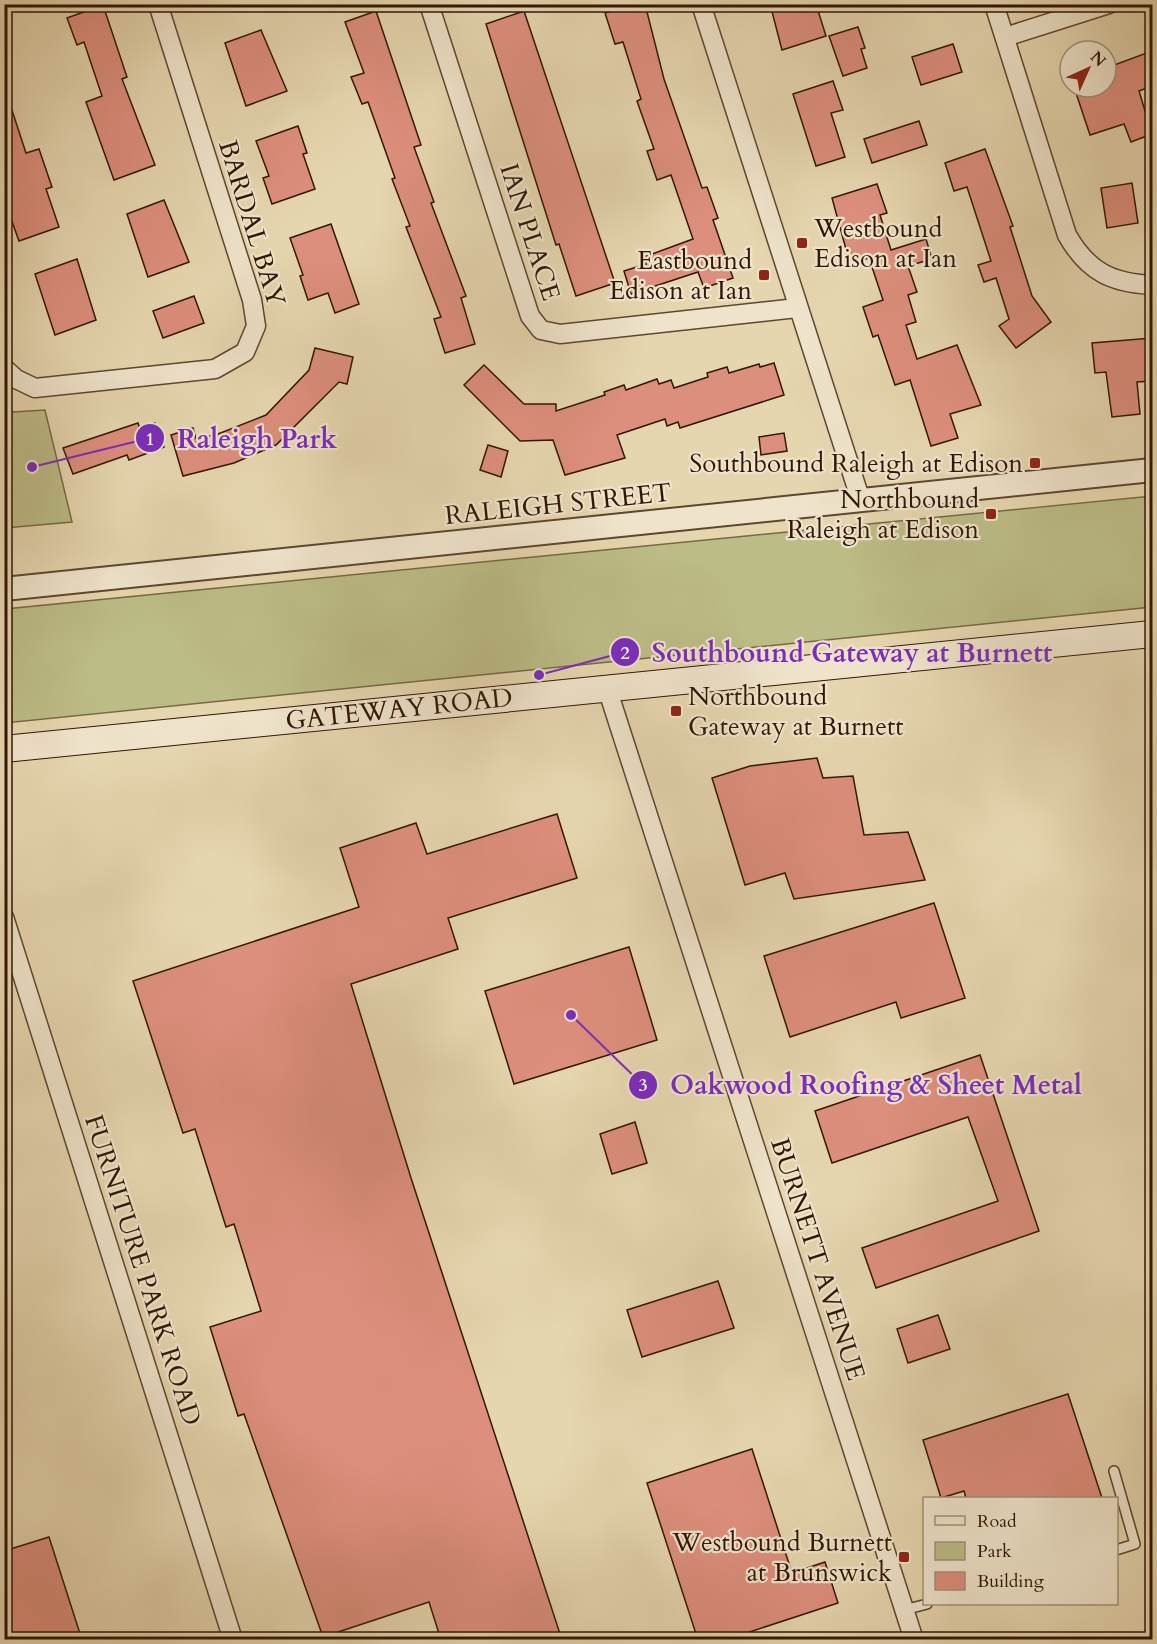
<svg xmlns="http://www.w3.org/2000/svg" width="1157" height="1644" font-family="Cardo,serif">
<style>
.green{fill:#bcbc86;stroke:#766945;stroke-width:1.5}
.building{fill:#dd8f7d;stroke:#311604;stroke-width:1.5}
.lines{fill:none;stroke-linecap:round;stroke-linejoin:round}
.service-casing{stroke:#5e462f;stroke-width:12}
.minor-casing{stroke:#5e462f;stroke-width:21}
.tertiary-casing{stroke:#5e462f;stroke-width:26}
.secondary-casing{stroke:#311604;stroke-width:28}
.service{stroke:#efe4cb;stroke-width:9}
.minor{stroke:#efe4cb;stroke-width:18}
.tertiary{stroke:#efe4cb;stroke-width:22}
.secondary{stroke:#efe4cb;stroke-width:26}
.poi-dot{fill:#8f2418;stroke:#efe4cb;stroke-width:2}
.labels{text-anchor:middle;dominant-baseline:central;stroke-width:4.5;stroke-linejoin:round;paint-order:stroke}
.street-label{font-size:26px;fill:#311604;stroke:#efe4cb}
.poi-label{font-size:26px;fill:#311604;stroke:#efe4cb;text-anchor:end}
.leader{fill:none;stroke:#7b2cbf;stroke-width:2}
.callout-dot{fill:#7b2cbf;stroke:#efe4cb;stroke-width:2}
.mark-label{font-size:18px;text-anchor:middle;font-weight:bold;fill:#fff}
.callout-label{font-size:27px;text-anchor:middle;font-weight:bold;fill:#7b2cbf;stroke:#efe4cb;stroke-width:4.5;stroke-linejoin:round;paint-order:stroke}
</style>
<rect width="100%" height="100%" fill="#e6d6af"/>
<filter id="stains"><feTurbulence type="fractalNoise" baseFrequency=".00333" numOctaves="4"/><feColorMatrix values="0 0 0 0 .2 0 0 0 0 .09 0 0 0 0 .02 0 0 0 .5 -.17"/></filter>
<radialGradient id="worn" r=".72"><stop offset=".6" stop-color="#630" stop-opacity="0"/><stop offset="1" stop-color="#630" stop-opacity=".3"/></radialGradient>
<g class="green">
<path d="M5 407 13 412 45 410 72 522 5 528Z"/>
<path d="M1152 496V607L5 723V609Z"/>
</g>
<g class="building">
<path d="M632 4H645L664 79 702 188 707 187 718 218 713 220 733 278 704 288 698 272 631 294 624 271 646 264 644 257 693 239 671 175 657 180 647 151 654 149 637 101 641 99 623 42 615 44 605 13Z"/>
<path d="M770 4H816L826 36 782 50Z"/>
<path d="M103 5 127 77 122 79 155 165 114 180 86 102 102 96 84 42 77 45 67 18Z"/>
<path d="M376 11 421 145 414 147 434 202 431 203 466 296 461 298 475 344 445 353 434 319 441 317 406 227 410 226 392 179 395 178 368 102 362 104 351 77 364 73 345 22Z"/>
<path d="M524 11 615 283 576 296 559 244 556 245 486 24Z"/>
<path d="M858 27 865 48 861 49 867 68 843 76 829 36Z"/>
<path d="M261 30 287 91 246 106 225 43Z"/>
<path d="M953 44 962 72 921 85 912 57Z"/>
<path d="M1152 51V86L1139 91 1152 134 1131 142 1124 124 1090 135 1074 87H1106V68Z"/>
<path d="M833 81 843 110 831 113 845 157 816 166 793 94Z"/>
<path d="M4 98H8L26 153 39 149 52 187 46 189 59 227 19 241 4 199Z"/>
<path d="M919 121 927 145 872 163 864 139Z"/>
<path d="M298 126 307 153 303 154 315 189 272 204 263 178 269 176 256 141Z"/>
<path d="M985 149 1013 226 1010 227 1032 296 1051 322 1016 348 999 326 1009 319 996 278 984 282 978 265 991 261 967 187 954 191 945 163Z"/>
<path d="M1132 183 1138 223 1107 228 1101 188Z"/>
<path d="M877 184 887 213 880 215 891 250 926 239 932 259 908 266 917 292 908 295 916 322 906 325 917 359 957 345 981 405 950 414 958 438 931 446 910 380 895 385 878 335 873 337 863 307 883 300 869 258 850 264 832 198Z"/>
<path d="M164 200 189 262 148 277 127 214Z"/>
<path d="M331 224 359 304 335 313 328 293 308 300 300 276 303 275 290 238Z"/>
<path d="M77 259 96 320 55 335 35 274Z"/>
<path d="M194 296 204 323 163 338 153 311Z"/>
<path d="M1152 338V381L1137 382 1140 414 1112 417 1106 372 1095 373 1092 343Z"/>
<path d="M315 348 353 357 347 384 339 382 276 445 234 463 183 476 171 435 193 428 196 439 218 434 266 415 309 370Z"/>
<path d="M774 363 784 395 680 428 678 422 667 426 665 419 617 435 625 458 565 475 553 440 520 441 464 385 484 365 524 404H556V411L605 395 604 392 624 385 626 390 657 379 659 384 671 380 674 388 708 377 707 373 727 367 729 373 759 364 760 367Z"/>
<path d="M138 423 140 429 155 423 164 447 129 460 127 455 73 474 63 448Z"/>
<path d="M784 433 787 451 761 455 759 437Z"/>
<path d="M488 445 508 451 501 477 480 470Z"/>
<path d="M817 758 823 778 853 776 864 835 908 832 925 880 794 899 785 873 745 885 712 778 750 766Z"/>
<path d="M557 814 577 878 448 918 458 949 351 984 411 1178 562 1640H441L429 1602 323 1637 244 1414 238 1416 210 1327 261 1311 234 1224 226 1227 195 1129 183 1133 133 981 359 907 340 848 416 823 427 854Z"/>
<path d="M934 903 965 998 901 1018 896 1002 790 1037 764 956Z"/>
<path d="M629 947 657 1040 514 1084 485 991Z"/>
<path d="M980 1055 1039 1231 876 1288 862 1248 998 1201 968 1117 832 1163 815 1111Z"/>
<path d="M635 1122 647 1163 612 1174 600 1134Z"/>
<path d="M718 1281 734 1328 642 1357 627 1310Z"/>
<path d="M938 1315 950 1349 908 1363 897 1329Z"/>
<path d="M1068 1394 1102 1498H966L964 1491 941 1498 923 1440Z"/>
<path d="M752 1449 792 1573 825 1562 838 1603 725 1640H698L647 1483Z"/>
<path d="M49 1537 82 1640H4V1551Z"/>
</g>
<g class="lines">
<g class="service-casing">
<g id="service">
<path d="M1114 1471 1135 1544 1116 1550"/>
<path d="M904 1610 927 1604"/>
</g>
</g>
<g class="minor-casing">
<g id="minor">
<path d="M429 4 530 316 541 330 560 334 797 308"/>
<path d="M701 4 861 501"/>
<path d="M994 4 1067 235C1088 272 1112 283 1152 285"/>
<path d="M1005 37 1109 4"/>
<path d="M4 368 16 379 35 388 215 369 245 352 256 326 252 300 158 4"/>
<path d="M607 688 914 1640"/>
<path d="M4 917 233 1640"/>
</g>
</g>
<g class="tertiary-casing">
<path id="tertiary" d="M4 589 1152 470"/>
</g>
<g class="secondary-casing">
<path id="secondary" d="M4 749 1152 634"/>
</g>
<use href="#service" class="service"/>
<use href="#minor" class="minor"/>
<use href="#tertiary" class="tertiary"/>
<use href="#secondary" class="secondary"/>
</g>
<g class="poi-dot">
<rect x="796" y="237" width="12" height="12" rx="3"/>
<rect x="758" y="269" width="12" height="12" rx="3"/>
<rect x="1029" y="457" width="12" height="12" rx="3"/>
<rect x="985" y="508" width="12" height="12" rx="3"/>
<rect x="670" y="705" width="12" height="12" rx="3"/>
<rect x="898" y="1551" width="12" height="12" rx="3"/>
</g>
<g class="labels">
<g class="street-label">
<text transform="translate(252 223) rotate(73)">BARDAL BAY</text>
<text transform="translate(530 232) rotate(72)">IAN PLACE</text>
<text transform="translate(558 504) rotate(-6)">RALEIGH STREET</text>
<text transform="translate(399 709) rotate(-6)">GATEWAY ROAD</text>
<text transform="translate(818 1259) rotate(72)">BURNETT AVENUE</text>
<text transform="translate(143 1270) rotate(72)">FURNITURE PARK ROAD</text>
</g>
<g class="poi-label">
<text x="814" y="228" text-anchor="start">Westbound<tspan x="814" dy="30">Edison at Ian</tspan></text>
<text x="752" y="260">Eastbound<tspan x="752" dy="30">Edison at Ian</tspan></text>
<text x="1023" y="463">Southbound Raleigh at Edison</text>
<text x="979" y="499">Northbound<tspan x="979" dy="30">Raleigh at Edison</tspan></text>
<text x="688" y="696" text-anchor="start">Northbound<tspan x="688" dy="30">Gateway at Burnett</tspan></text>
<text x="892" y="1542">Westbound Burnett<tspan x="892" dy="30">at Brunswick</tspan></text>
</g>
</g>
<path class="leader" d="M32 467L150 438M539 675L625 652M571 1015L643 1085"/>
<g class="callout-dot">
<circle cx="32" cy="467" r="6"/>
<circle cx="539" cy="675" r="6"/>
<circle cx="571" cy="1015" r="6"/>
<circle cx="150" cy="438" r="15"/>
<circle cx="625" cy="652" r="15"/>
<circle cx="643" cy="1085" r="15"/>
</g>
<g class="mark-label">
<text x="150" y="445">1</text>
<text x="625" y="659">2</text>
<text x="643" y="1091">3</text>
</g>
<g class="callout-label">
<text x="257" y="448">Raleigh Park</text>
<text x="852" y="662">Southbound Gateway at Burnett</text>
<text x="876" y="1094">Oakwood Roofing &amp; Sheet Metal</text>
</g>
<rect width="1157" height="1644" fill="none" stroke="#e6d6af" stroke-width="24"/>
<rect x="6" y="6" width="1145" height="1632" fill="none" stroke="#311604" stroke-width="3"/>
<rect x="12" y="12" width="1133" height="1620" fill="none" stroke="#311604" stroke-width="1.5"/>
<rect x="923" y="1497" width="195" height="108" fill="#efe4cb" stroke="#a3927b" stroke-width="1.5"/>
<rect x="935" y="1516" width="30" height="9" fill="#efe4cb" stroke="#a3927b" stroke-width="1.5"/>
<text x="977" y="1527" font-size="18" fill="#311604">Road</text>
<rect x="935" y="1542" width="30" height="18" fill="#bcbc86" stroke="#a3927b" stroke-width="1.5"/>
<text x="977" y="1557" font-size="18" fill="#311604">Park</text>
<rect x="935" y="1572" width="30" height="18" fill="#dd8f7d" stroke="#a3927b" stroke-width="1.5"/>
<text x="977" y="1587" font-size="18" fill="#311604">Building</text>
<g transform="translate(1088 69) rotate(45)"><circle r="28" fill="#efe4cb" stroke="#a3927b" stroke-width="1.5"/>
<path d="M0-4.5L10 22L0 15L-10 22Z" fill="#8f2418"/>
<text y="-9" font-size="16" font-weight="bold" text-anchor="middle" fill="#311604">N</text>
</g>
<rect width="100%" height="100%" filter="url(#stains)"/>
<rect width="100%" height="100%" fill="url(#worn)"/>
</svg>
